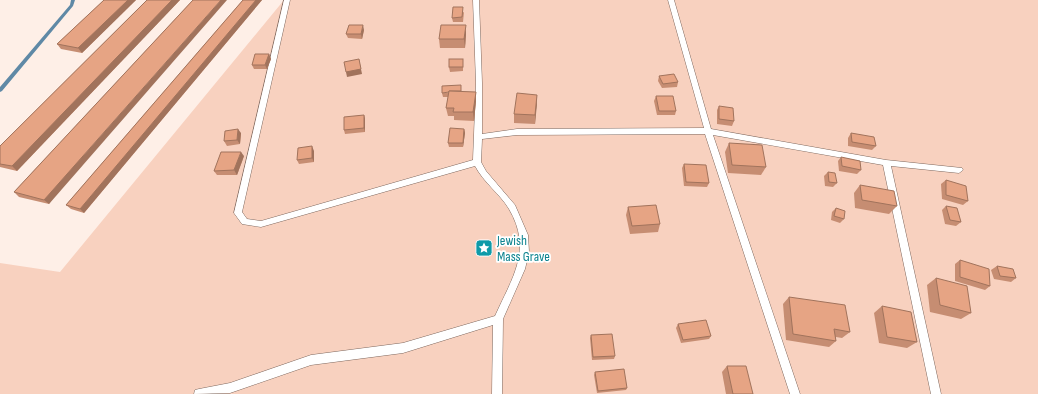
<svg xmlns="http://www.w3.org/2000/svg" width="1038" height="394" font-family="'Sofia Sans Condensed',sans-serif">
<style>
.green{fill:#f8d1bf}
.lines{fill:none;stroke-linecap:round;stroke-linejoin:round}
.stream{fill:#5f89a6;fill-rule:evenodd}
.service-casing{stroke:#7e685e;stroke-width:1}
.service{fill:#fff;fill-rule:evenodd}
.wall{fill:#c68d72}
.shaded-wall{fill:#a1735c}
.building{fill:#e6a484;stroke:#a1735c}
.labels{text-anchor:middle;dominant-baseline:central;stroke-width:3.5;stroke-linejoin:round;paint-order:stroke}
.culture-label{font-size:14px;fill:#0d838f;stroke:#fff;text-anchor:start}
</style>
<rect width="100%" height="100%" fill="#feefe7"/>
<path class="green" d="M284 0H1038V394H0V263L60 272Z"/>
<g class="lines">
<path class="stream" d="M71 0H75L73 6 2 91 0 92V87L70 5Z"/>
<g class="service-casing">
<path id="service" d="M284 0H290L242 212 247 219 261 221 473 160 476 83 473 0H479L482 83V134L517 129 704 128 668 0H674L711 129 886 160 962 168 963 170 959 173 891 166 941 394H931L883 165 713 135 800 394H790L705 134 517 135 482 139 481 162 486 171 515 205 528 235 529 252 525 269 503 319 502 394H492L493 325 403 353 311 365 230 393 194 394 195 390 199 389 230 383 311 355 403 343 495 316C512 278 533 250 509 209 500 194 484 183 475 166L261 227 242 224 234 213Z"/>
</g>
<use href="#service" class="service"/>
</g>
<g class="wall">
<path d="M104 0H136L82 53 61 49 57 44Z"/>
<path d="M147 0H180L17 171 0 167V146Z"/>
<path d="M193 0 49 204 19 197 14 192Z"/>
<path d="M243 0H262L84 213 71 209 66 205Z"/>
<path d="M464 12 463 22H453L452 18Z"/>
<path d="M364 30 362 39 348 38 346 34Z"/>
<path d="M466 34 465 48H440L439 39Z"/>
<path d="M269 54 271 59 267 69H254L252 65Z"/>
<path d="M463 63V71L450 72 449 67Z"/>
<path d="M659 76 678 82 677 87 662 88 658 81Z"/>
<path d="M461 92H476V101L474 121 454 120V116H448L446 108 448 97H443L442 93Z"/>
<path d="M537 95 535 124 514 123V114Z"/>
<path d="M656 96 676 111 675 115H657L654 101Z"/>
<path d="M719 106 734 121 732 126 717 124V110Z"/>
<path d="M364 115 365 119V132L345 134 344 130Z"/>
<path d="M464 129 465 133 463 147H449L448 143Z"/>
<path d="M241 133 240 144 227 146 224 141Z"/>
<path d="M851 133 876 146 872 150 848 146V138Z"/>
<path d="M729 143 766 167 761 175 728 173 725 152Z"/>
<path d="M314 151V162L299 164 297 160Z"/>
<path d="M244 156 237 175H217L214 171Z"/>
<path d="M841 157 861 170 857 174 839 171 838 161Z"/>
<path d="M684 164 709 183 707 187 684 186 682 168Z"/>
<path d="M828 172 837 183 833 187 825 186 824 176Z"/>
<path d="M946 180 968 201 963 205 942 199 941 184Z"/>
<path d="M860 185 897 206 889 214 855 208 854 193Z"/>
<path d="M946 206 961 222 956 226 945 224 942 210Z"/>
<path d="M628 207 660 224 658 232 630 234 626 215Z"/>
<path d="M836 208 844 219 840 223 831 220 832 212Z"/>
<path d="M960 260 990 286 985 290 955 281V264Z"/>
<path d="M997 266 1016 278 1011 282 994 279 991 270Z"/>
<path d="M936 278 971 313 961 319 930 312 927 285Z"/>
<path d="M789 297 850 332 842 338 836 337V341L829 347 786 340 783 304Z"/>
<path d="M882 306 917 342 907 348 879 343 874 313Z"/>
<path d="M678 324 711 336 709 339 681 343 676 328Z"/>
<path d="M591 335 615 356 614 359 592 360 590 338Z"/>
<path d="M727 366 753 394H726L722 372Z"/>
<path d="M595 372 627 388 626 390 597 393 594 375Z"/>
</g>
<g class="shaded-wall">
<path d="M128 0H136L82 53 78 48Z"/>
<path d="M172 0H180L17 171 12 166Z"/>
<path d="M221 0H227L49 204 44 200Z"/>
<path d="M256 0H262L84 213 80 209Z"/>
<path d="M363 25 364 30 362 39 361 34Z"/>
<path d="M466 25V34L465 48 464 39Z"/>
<path d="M269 54 271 59 267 69 265 65Z"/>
<path d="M359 59 362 74 347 77 346 72Z"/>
<path d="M476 92V101L474 121 473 112Z"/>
<path d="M537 95V104L535 124V115Z"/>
<path d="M364 115 365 119V132L364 128Z"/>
<path d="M238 129 241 133 240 144 237 140Z"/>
<path d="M464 129 465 133 463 147V143Z"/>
<path d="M312 146 314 151V162L312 158Z"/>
<path d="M241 152 244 156 237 175 234 170Z"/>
</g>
<g class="building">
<path d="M104 0H128L78 48 57 44Z"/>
<path d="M147 0H172L12 166 0 164V146Z"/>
<path d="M193 0H221L44 200 14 192Z"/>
<path d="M243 0H256L80 209 66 205Z"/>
<path d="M453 7H463L462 17 452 18Z"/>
<path d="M349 25H363L361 34H346Z"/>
<path d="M441 25H466L464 39H439Z"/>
<path d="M255 54H269L265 65H252Z"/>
<path d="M359 59 361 69 346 72 344 62Z"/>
<rect x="449" y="59" width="14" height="8"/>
<path d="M674 74 678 82 663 84 659 76Z"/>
<path d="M461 85V91H449V92L442 93V86Z"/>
<path d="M449 91 476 92 473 112H453L454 108H446Z"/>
<path d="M517 93 537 95 535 115 514 114Z"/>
<path d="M656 96H673L676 111H659Z"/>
<path d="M719 106 733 108 734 121 719 119Z"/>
<path d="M364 115V128L344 130V117Z"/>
<path d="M450 128 464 129 463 143H448Z"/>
<path d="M238 129 237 140 224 141 225 131Z"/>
<path d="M851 133 874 137 876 146 852 142Z"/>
<path d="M729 143 762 145 766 167 732 165Z"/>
<path d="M312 146V158L297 160 298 148Z"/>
<path d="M221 152H241L234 170 214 171Z"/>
<path d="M841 157 860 161 861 170 842 166Z"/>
<path d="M684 164 706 165 709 183 686 182Z"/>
<path d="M828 172 835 173 837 183 829 182Z"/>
<path d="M946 180 966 186 968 201 946 195Z"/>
<path d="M860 185 894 191 897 206 862 200Z"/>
<path d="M656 205 660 224 632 226 628 207Z"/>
<path d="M946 206 957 208 961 222 950 220Z"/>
<path d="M836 208 845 211 844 219 834 216Z"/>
<path d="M960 260 989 269 990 286 960 277Z"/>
<path d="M997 266 1013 269 1016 278 1000 276Z"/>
<path d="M936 278 967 286 971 313 940 305Z"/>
<path d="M789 297 845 305 850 332 834 329 836 341 793 334Z"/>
<path d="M882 306 911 312 917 342 887 337Z"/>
<path d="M706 320 711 336 683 340 678 324Z"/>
<path d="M612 334 615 356 593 357 591 335Z"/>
<path d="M727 366H746L753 394H733Z"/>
<path d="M624 369 627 388 598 391 595 372Z"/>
</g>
<defs>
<g id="sight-square" transform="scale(0.9)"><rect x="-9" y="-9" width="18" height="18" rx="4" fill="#0f9aa8" stroke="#fff"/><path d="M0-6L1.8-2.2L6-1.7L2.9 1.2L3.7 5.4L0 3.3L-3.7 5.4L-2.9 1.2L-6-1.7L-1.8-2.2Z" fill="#fff"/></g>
</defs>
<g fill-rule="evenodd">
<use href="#sight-square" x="484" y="248"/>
</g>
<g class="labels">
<g class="culture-label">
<text x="497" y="240">Jewish<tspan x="497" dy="16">Mass Grave</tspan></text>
</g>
</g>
</svg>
